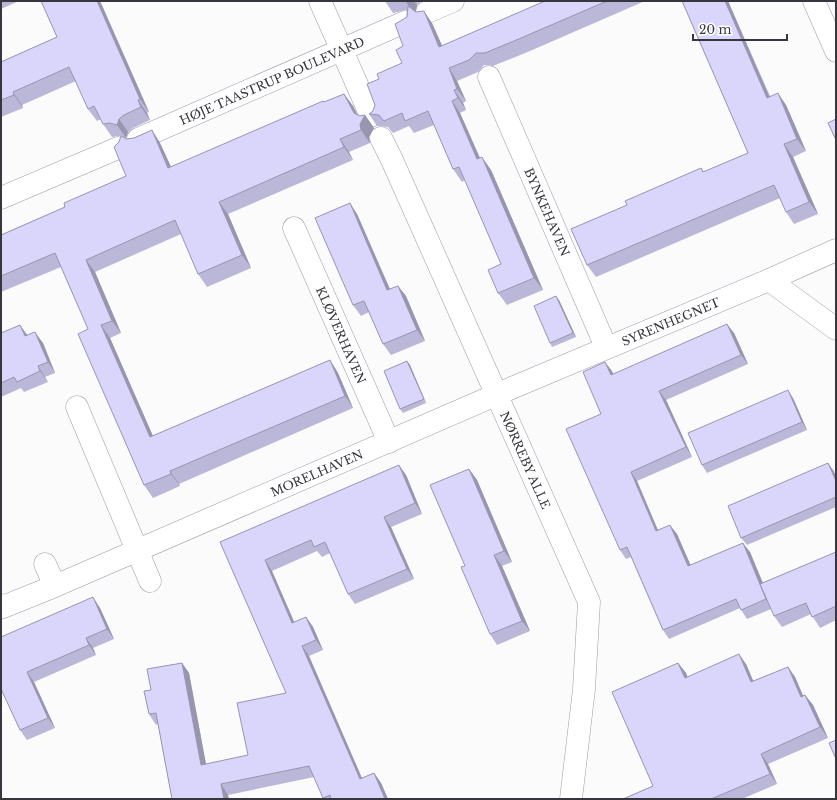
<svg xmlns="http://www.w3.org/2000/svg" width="837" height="800" font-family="'Libre Baskerville',serif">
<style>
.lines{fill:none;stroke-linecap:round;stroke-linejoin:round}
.street-casing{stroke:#9b99ae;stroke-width:23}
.street{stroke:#fff;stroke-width:22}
.wall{fill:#bbb7d8}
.shaded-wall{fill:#9895b0}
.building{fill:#d9d5fb;stroke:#9895b0}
.labels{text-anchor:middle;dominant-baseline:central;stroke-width:3;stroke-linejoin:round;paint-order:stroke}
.street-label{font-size:12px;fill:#37363f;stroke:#fff}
</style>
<rect width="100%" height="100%" fill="#fbfbfb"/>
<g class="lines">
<g class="street-casing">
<g id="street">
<path d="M320 1 371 116"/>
<path d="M814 1 836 51"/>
<path d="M427 12 453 1"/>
<path id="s1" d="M489 77 606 347"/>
<path id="s2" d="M381 138 392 160 589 602 584 689 571 799"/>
<path id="s3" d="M138 139 405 22"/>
<path d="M1 198 118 148"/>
<path id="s4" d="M294 228 389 442"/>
<path d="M769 280 836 250"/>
<path d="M77 407 150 581"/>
<path d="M45 564 55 586"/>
<path id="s5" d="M1 605 3 607 55 586 514 387 769 280 836 329"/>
</g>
</g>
<use href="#street" class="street"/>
</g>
<g class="wall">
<path d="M1 1H19L1 9Z"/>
<path d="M41 1H100L149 112 147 113 150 120 133 128 128 132 126 138 127 139 134 138 152 130 160 143 171 167 344 94 353 106 357 114 360 116 365 115 374 128 369 137 370 143 349 152 353 160 228 214 251 268 207 287 198 274 181 234 95 272 121 333 110 338 153 436 330 360 338 373 353 408 179 484 180 486 153 498 144 485 88 329 61 267 1 292V235L65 207 126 176 119 142 121 136H119L112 137 103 124 101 119 97 121 88 109 76 81 22 105 23 108 1 117V62L57 37Z"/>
<path d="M385 1H422L417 5 416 12 432 23 442 46 545 1H645L530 51 493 66 484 65 478 72 457 81 466 101 463 103 466 110 460 113 480 158 491 170 543 290 507 305 498 293 501 264 465 180 462 182 453 169 434 125 414 133 409 126 393 133 388 127 377 126 369 114 373 111 375 105 379 79 402 63 407 11 406 10 393 13Z"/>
<path d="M682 1H728L770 96 786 105 806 151 793 157 818 214 794 224 786 212 780 198 596 277 587 265 627 205 701 168 704 172 748 153Z"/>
<path d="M357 214 390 289 398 286 406 296 425 341 391 355 383 344 369 312 361 316 353 305Z"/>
<path d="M559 300 576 337 552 347 550 343Z"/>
<path d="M1 333 28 335 43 343 55 373 45 377 48 382 24 392 21 388 1 397Z"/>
<path d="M734 333 748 364 666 400 692 457 637 481 658 530 677 534 690 565 750 552 763 583 836 552V620L820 628 811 614 782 627 774 616 771 609 747 619 740 608 669 639 663 630 631 557 626 559 620 550 601 414 605 362 613 374Z"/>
<path d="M407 361 410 365 426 403 403 413 400 409Z"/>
<path d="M793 398 807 430 707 473 702 465Z"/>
<path d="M469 469 477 480 512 562 502 566 530 631 497 645 490 634 465 566Z"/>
<path d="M833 470 836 476V507L747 545 741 538Z"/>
<path d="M406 475 422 514 391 527 414 579 355 604 348 594 330 553 322 557 317 551 272 571 294 622 306 617 313 627 323 650 309 656 362 778 374 773 381 783 388 799H324L314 777 228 795 229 799H172L158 724 156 725 149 714 151 690 182 663 189 673 206 764 248 755 286 693 220 542Z"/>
<path d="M100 608 114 639 93 648 96 655 34 682 55 728 27 740 20 730 1 689Z"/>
<path d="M678 663 686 673 687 677 746 664 753 681 788 667 795 677 803 696 805 695 813 705 828 738 768 764 777 784 742 799H623L653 786Z"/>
</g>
<g class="shaded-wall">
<path d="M97 1H100L149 112 140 99Z"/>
<path d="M406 1H414L417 5 415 15 406 2Z"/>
<path d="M725 1H728L775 110 767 98Z"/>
<path d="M424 11 432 23 448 59 439 47Z"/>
<path d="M449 68 457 81 466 101 457 89Z"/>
<path d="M454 90 463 103 466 110 458 98Z"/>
<path d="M13 92 22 105 23 108 14 95Z"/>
<path d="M778 93 786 105 806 151 797 139Z"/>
<path d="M344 94 353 106 361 122 365 115 374 128 369 137 370 143 361 130 354 113Z"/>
<path d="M138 100 147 113 150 120 141 107Z"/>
<path d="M452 101 460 113 486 172 477 159Z"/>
<path d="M119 119 128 132 126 138 117 125Z"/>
<path d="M152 130 160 143 177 180 168 168Z"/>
<path d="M340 139 349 152 353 160 344 147Z"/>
<path d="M784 144 793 157 818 214 809 202Z"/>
<path d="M482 157 491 170 543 290 534 278Z"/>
<path d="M219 202 228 214 251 268 242 255Z"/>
<path d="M350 203 357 214 395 301 387 290Z"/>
<path d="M86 260 95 272 121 333 112 321Z"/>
<path d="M398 286 406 296 425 341 417 330Z"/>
<path d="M556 296 559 300 576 337 573 333Z"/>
<path d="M727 324 734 333 748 364 741 355Z"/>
<path d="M20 325 28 336H25Z"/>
<path d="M101 325 110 338 159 450 150 437Z"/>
<path d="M35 332 43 343 55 373 48 362Z"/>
<path d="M330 360 338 373 353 408 345 396Z"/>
<path d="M407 361 410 365 426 403 424 399Z"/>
<path d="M605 362 612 371 617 384 611 375Z"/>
<path d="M38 366 45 377 48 382 40 371Z"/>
<path d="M788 390 793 398 807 430 802 422Z"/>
<path d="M659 391 666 400 692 457 686 447Z"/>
<path d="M828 463 833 470 836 476V481Z"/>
<path d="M399 465 406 475 422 514 415 503Z"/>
<path d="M469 469 477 480 512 562 504 551Z"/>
<path d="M170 471 179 484 180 486 171 474Z"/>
<path d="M631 472 637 481 662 540 656 531Z"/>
<path d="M384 517 391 527 414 579 407 569Z"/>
<path d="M670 525 677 534 695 575 688 566Z"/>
<path d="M743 543 750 552 773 608 766 599Z"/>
<path d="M494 555 502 566 530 631 522 621Z"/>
<path d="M265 560 272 571 299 633 292 623Z"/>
<path d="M93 597 100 608 114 639 107 629Z"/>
<path d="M306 617 313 627 323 650 316 640Z"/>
<path d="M86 638 93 648 96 655 89 645Z"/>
<path d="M302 646 309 656 367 790 360 779Z"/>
<path d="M739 654 746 664 758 692 751 682Z"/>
<path d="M182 663 189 673 208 775 201 765Z"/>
<path d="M678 663 686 673 692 688 685 678Z"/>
<path d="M788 667 795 677 808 707 801 697Z"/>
<path d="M27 672 34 682 55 728 48 718Z"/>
<path d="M805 695 813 705 828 738 820 727Z"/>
<path d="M761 754 768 764 777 784 770 774Z"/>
<path d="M374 773 381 783 388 799H385Z"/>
<path d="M221 784 228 795 229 799H224Z"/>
</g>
<g class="building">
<path d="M41 1H97L140 99 138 100 141 107 124 115 119 119 117 125 110 123 103 124 94 106 88 109 69 67 13 92 14 95 1 100V62L57 37Z"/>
<path d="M545 1H607L521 38 485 53H476L469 60 449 68 457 89 454 90 458 98 452 101 477 159 482 157 534 278 498 293 488 270 501 264 459 167 453 169 428 111 405 121 402 113 384 121 379 115 369 114 373 111 375 105 367 84 379 79 377 74 402 63 396 50 403 46 395 24 407 17 408 6 416 12 424 11 439 47Z"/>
<path d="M682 1H725L767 98 778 93 797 139 784 144 809 202 786 212 774 185 587 265 571 229 627 205 625 201 701 168 703 172 748 153Z"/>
<path d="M344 94 354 113 360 116 365 115 360 124 361 130 340 139 344 147 219 202 242 255 198 274 175 220 86 260 112 321 101 325 150 437 330 360 345 396 170 471 171 474 144 485 78 334 88 329 55 253 1 276V235L65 207 64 203 126 176 114 147 119 142 121 136 127 139 134 138 152 130 168 168 323 101 324 102Z"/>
<path d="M836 119V140L828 123Z"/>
<path d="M350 203 387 290 398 286 417 330 383 344 364 301 353 305 315 218Z"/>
<path d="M556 296 573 333 550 343 534 306Z"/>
<path d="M727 324 741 355 659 391 686 447 631 472 656 531 670 525 688 566 743 543 766 599 741 610 736 599 663 630 627 547 620 550 566 429 601 414 583 372 605 362 611 375Z"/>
<path d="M20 325 25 336 35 332 48 362 38 366 40 371 17 382 14 377 1 383V333Z"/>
<path d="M407 361 424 399 400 409 384 371Z"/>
<path d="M788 390 802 422 702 465 688 433Z"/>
<path d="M828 463 836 481V497L741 538 728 506Z"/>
<path d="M399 465 415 503 384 517 407 569 348 594 325 542 314 547 311 540 265 560 292 623 306 617 316 640 302 646 360 779 374 773 385 799H331L330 795 323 798 309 766 221 784 224 799H172L156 713 149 714 144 691 151 690 147 669 182 663 201 765 248 755 237 703 286 693 220 542Z"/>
<path d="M469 469 504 551 494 555 522 621 490 634 461 567 465 566 430 485Z"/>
<path d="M836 552V606L812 617 806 603 774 616 760 584Z"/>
<path d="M93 597 107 629 86 638 89 645 27 672 48 718 20 730 1 689V637Z"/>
<path d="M739 654 751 682 788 667 801 697 805 695 820 727 761 754 770 774 711 799H623L653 786 612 692 678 663 685 678Z"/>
<path d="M836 740V759L829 743Z"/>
</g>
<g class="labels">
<g class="street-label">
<text stroke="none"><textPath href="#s3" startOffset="146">HØJE TAASTRUP BOULEVARD</textPath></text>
<text stroke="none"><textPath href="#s1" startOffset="147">BYNKEHAVEN</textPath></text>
<text stroke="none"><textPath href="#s5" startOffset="729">SYRENHEGNET</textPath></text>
<text stroke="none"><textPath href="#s4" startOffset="117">KLØVERHAVEN</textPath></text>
<text stroke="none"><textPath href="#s2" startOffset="353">NØRREBY ALLE</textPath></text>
<text stroke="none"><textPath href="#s5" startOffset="344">MORELHAVEN</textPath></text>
</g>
</g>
<rect width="837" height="800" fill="none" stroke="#37363f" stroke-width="4"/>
<path d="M693 34v6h94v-6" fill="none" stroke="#37363f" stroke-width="2"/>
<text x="699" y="34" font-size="12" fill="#37363f" stroke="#ffffff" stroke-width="3" paint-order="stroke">20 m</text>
</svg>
